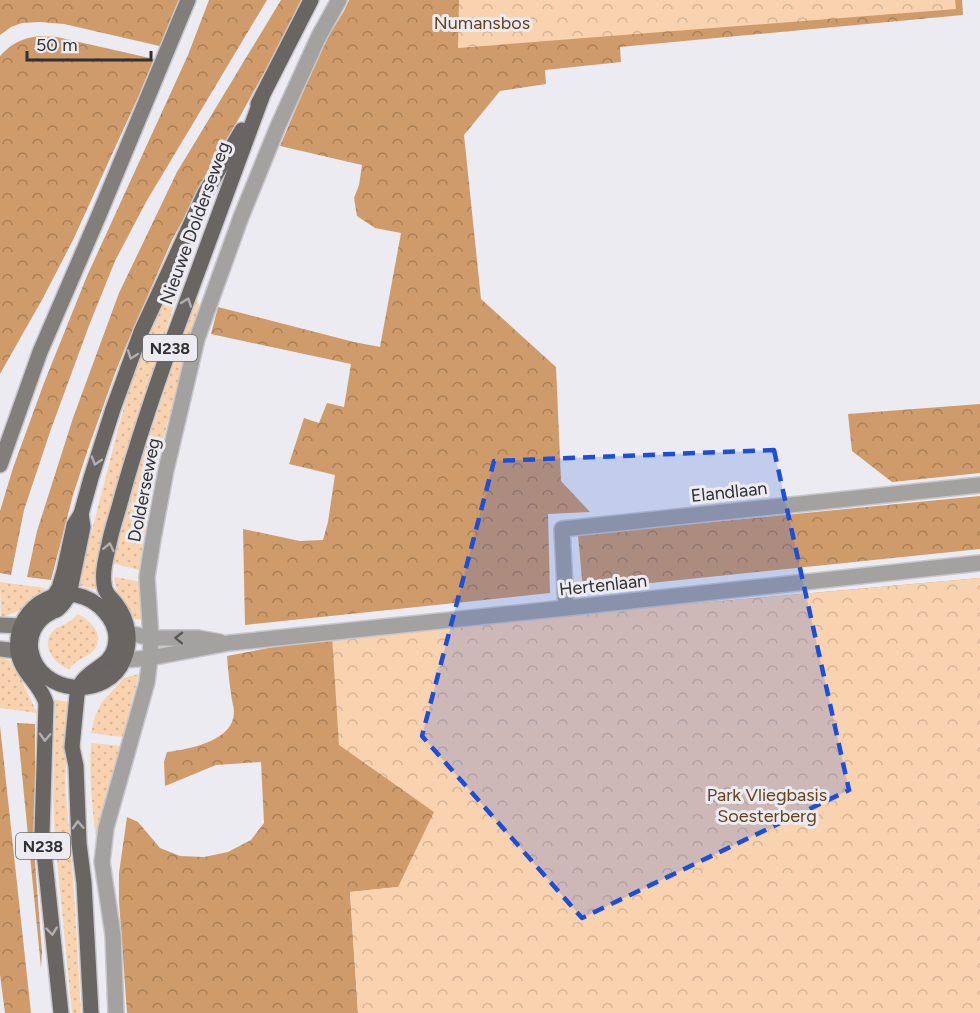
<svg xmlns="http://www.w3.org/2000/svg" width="980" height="1013" font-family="Figtree,sans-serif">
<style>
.grass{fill:url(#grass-dots)}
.forest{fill:url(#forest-crowns)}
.park{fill:url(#park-crowns)}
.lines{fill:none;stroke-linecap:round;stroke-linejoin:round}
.street-casing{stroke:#c6c6cb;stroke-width:18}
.secondary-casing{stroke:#c6c6cb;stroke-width:18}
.primary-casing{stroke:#c6c6cb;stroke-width:18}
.street{stroke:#a4a2a0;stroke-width:15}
.secondary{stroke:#827e7c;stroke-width:15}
.primary{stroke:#696562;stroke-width:15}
.oneway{stroke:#b0afb1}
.oneway2{stroke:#595959}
.marked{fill:#1d4ed8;fill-opacity:0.2;stroke:#1d4ed8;stroke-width:4.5;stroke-dasharray:12 8;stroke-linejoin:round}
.labels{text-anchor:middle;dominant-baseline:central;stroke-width:6;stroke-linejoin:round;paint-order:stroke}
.shield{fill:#ebebf1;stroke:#69696c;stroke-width:1.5}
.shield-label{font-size:16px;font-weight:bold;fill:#313133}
.park-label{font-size:18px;fill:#66411c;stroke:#ebebf1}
.street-label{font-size:18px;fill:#313133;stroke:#ebebf1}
</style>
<defs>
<pattern id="grass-dots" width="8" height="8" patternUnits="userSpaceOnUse" patternTransform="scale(1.5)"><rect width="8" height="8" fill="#f9d2b0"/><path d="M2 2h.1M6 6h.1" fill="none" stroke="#d6b598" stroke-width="1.8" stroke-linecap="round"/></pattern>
<pattern id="forest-crowns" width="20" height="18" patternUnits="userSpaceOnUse" patternTransform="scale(1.5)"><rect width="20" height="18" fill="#d09b6a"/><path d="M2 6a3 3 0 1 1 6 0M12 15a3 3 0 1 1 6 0" fill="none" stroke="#a97f58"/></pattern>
<pattern id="park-crowns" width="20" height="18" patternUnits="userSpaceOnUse" patternTransform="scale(1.5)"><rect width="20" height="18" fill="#f9d2b0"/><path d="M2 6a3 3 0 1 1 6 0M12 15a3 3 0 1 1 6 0" fill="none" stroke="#d6b598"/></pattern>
</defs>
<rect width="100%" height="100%" fill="#ebebf1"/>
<g class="grass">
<path d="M189 257 133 435 101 552 98 590 78 585C89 543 99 502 110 461 128 390 147 317 189 257Z"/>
<path d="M196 296 199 305 153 477 139 570 112 563 138 471Z"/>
<path d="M114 577 142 582 143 614 142 619C124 624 116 589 114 577Z"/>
<path d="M0 582 45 588 25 608 1 618Z"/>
<path d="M78 614C92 621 107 638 92 652 88 656 84 657 79 660 75 662 72 666 69 669 54 664 39 644 54 630 57 627 63 626 67 623 71 621 75 617 78 614Z"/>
<path d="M0 657 8 660 16 668 37 713 0 708Z"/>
<path d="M139 674 123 737 91 733 95 716 102 702 124 678Z"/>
<path d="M55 700 70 702 65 784 73 877 81 1013H72L55 839 53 798Z"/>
<path d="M91 743 121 746 96 839C92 807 89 775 91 743Z"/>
</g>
<g class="forest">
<path d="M0 0H180L164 47 64 24 40 22 22 23 11 27 0 35Z"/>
<path d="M209 0H267L146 202 115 261 90 323 51 429 24 510 11 575 0 573V511L13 468 44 383 87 276 188 55Z"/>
<path d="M281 0H304L172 240 128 341 115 373 88 449 73 495 51 580 27 577 37 531 73 418 119 293 177 172Z"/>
<path d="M349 0H962L963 15 620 47 621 62 545 70 546 84 500 91 464 135 481 299 556 367 561 481 590 512 548 514 550 593 245 625 243 529 300 541 323 540 328 522 335 475 289 464 304 418 319 423 327 403 344 407 351 364 211 334 218 307 354 342 380 347 401 233 375 228 357 216 354 198 359 185 362 165 280 146 323 45 344 11Z"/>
<path d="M38 36 57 37 154 59 139 95 73 240 43 298 0 374V56C12 43 21 39 38 36Z"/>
<path d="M980 404V473L892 482 852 451 848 414Z"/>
<path d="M980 496V549L583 590 578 535Z"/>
<path d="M980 578 398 887 350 892 358 1013H127L119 901V873L127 817 138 822 160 848 180 856 204 857 228 852 251 840 264 823 261 762 216 765 165 786 164 762 167 752C190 749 234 741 234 712 234 706 231 699 231 693 229 681 228 668 227 656L332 636Z"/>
<path d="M17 723 35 724V862L42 953 41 968Z"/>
<path d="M0 726 31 1013H5L0 975Z"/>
</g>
<g class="park">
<path d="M459 0H955L956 9 458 48Z"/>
<path d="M980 578V1013H358L350 892 398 887 434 812 339 745 332 636Z"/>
</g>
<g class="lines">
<g class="street-casing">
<g id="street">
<path d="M566 608 562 529 980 485"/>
<path d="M128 633 151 638H198L220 642"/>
<path d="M124 660 150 658 229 643 566 608 980 563"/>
<path d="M116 1013 113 935 102 862 106 828 147 682 150 658 151 638 147 577 153 539 166 470 197 339 241 217 278 126 319 36 339 0"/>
</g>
</g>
<g class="secondary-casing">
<g id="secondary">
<path d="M0 465 40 352 99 215 188 0"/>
<path d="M0 625 20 626"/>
<path d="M0 649 18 651"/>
</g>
</g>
<g class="primary-casing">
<g id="primary">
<path d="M258 104 311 0"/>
<path d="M81 514 83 527 69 595C66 600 63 605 58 609 53 612 55 610 50 613 36 620 28 636 31 651 39 695 108 701 124 659 132 640 128 620 116 604 112 599 107 595 105 589 101 575 106 558 109 544 112 528 118 512 122 496 137 442 155 389 174 336 203 256 233 177 262 97"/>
<path d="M54 596 59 588 64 571 74 525 81 514 91 478 113 409 141 332 205 193 242 130"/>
<path d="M61 1013 42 833 46 703C41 684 21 673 18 652 12 602 72 574 105 612 113 621 118 633 115 646 112 665 92 668 82 682 80 686 78 691 77 695L72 747 76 766 79 843 84 883 91 1013"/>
</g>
</g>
<use href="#street" class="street"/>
<use href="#secondary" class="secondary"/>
<use href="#primary" class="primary"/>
</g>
<defs><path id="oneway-chevron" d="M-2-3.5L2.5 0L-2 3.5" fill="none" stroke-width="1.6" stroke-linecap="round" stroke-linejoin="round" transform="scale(1.5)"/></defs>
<g class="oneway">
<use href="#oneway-chevron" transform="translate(187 302) rotate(-70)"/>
<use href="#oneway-chevron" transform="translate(132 355) rotate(110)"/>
<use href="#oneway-chevron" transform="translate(96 461) rotate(107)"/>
<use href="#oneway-chevron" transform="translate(109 547) rotate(-78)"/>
<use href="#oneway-chevron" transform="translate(45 737) rotate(92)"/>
<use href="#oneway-chevron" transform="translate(78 825) rotate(-93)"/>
<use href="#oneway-chevron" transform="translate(52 931) rotate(84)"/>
</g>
<use class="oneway2" href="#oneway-chevron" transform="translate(179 638) rotate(-179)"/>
<path class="marked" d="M774 450 849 790 582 918 422 736 494 461Z"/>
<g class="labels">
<g class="shield">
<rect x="143" y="335" width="54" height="26" rx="4.5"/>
<rect x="16" y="833" width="54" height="26" rx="4.5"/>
</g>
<g class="shield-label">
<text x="170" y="348">N238</text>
<text x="43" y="846">N238</text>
</g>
<g class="park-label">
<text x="482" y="23">Numansbos</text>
<text x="767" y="795">Park Vliegbasis<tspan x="767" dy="21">Soesterberg</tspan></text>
</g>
<g class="street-label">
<text transform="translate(195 223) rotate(-70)">Nieuwe Dolderseweg</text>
<text transform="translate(144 490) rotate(-79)">Dolderseweg</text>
<text transform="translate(729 492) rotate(-6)">Elandlaan</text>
<text transform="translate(603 585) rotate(-6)">Hertenlaan</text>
</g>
</g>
<path d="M27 51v9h124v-9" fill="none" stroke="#313133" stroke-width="3"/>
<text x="36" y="51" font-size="18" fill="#313133" stroke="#ebebf1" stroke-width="4.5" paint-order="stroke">50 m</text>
</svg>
